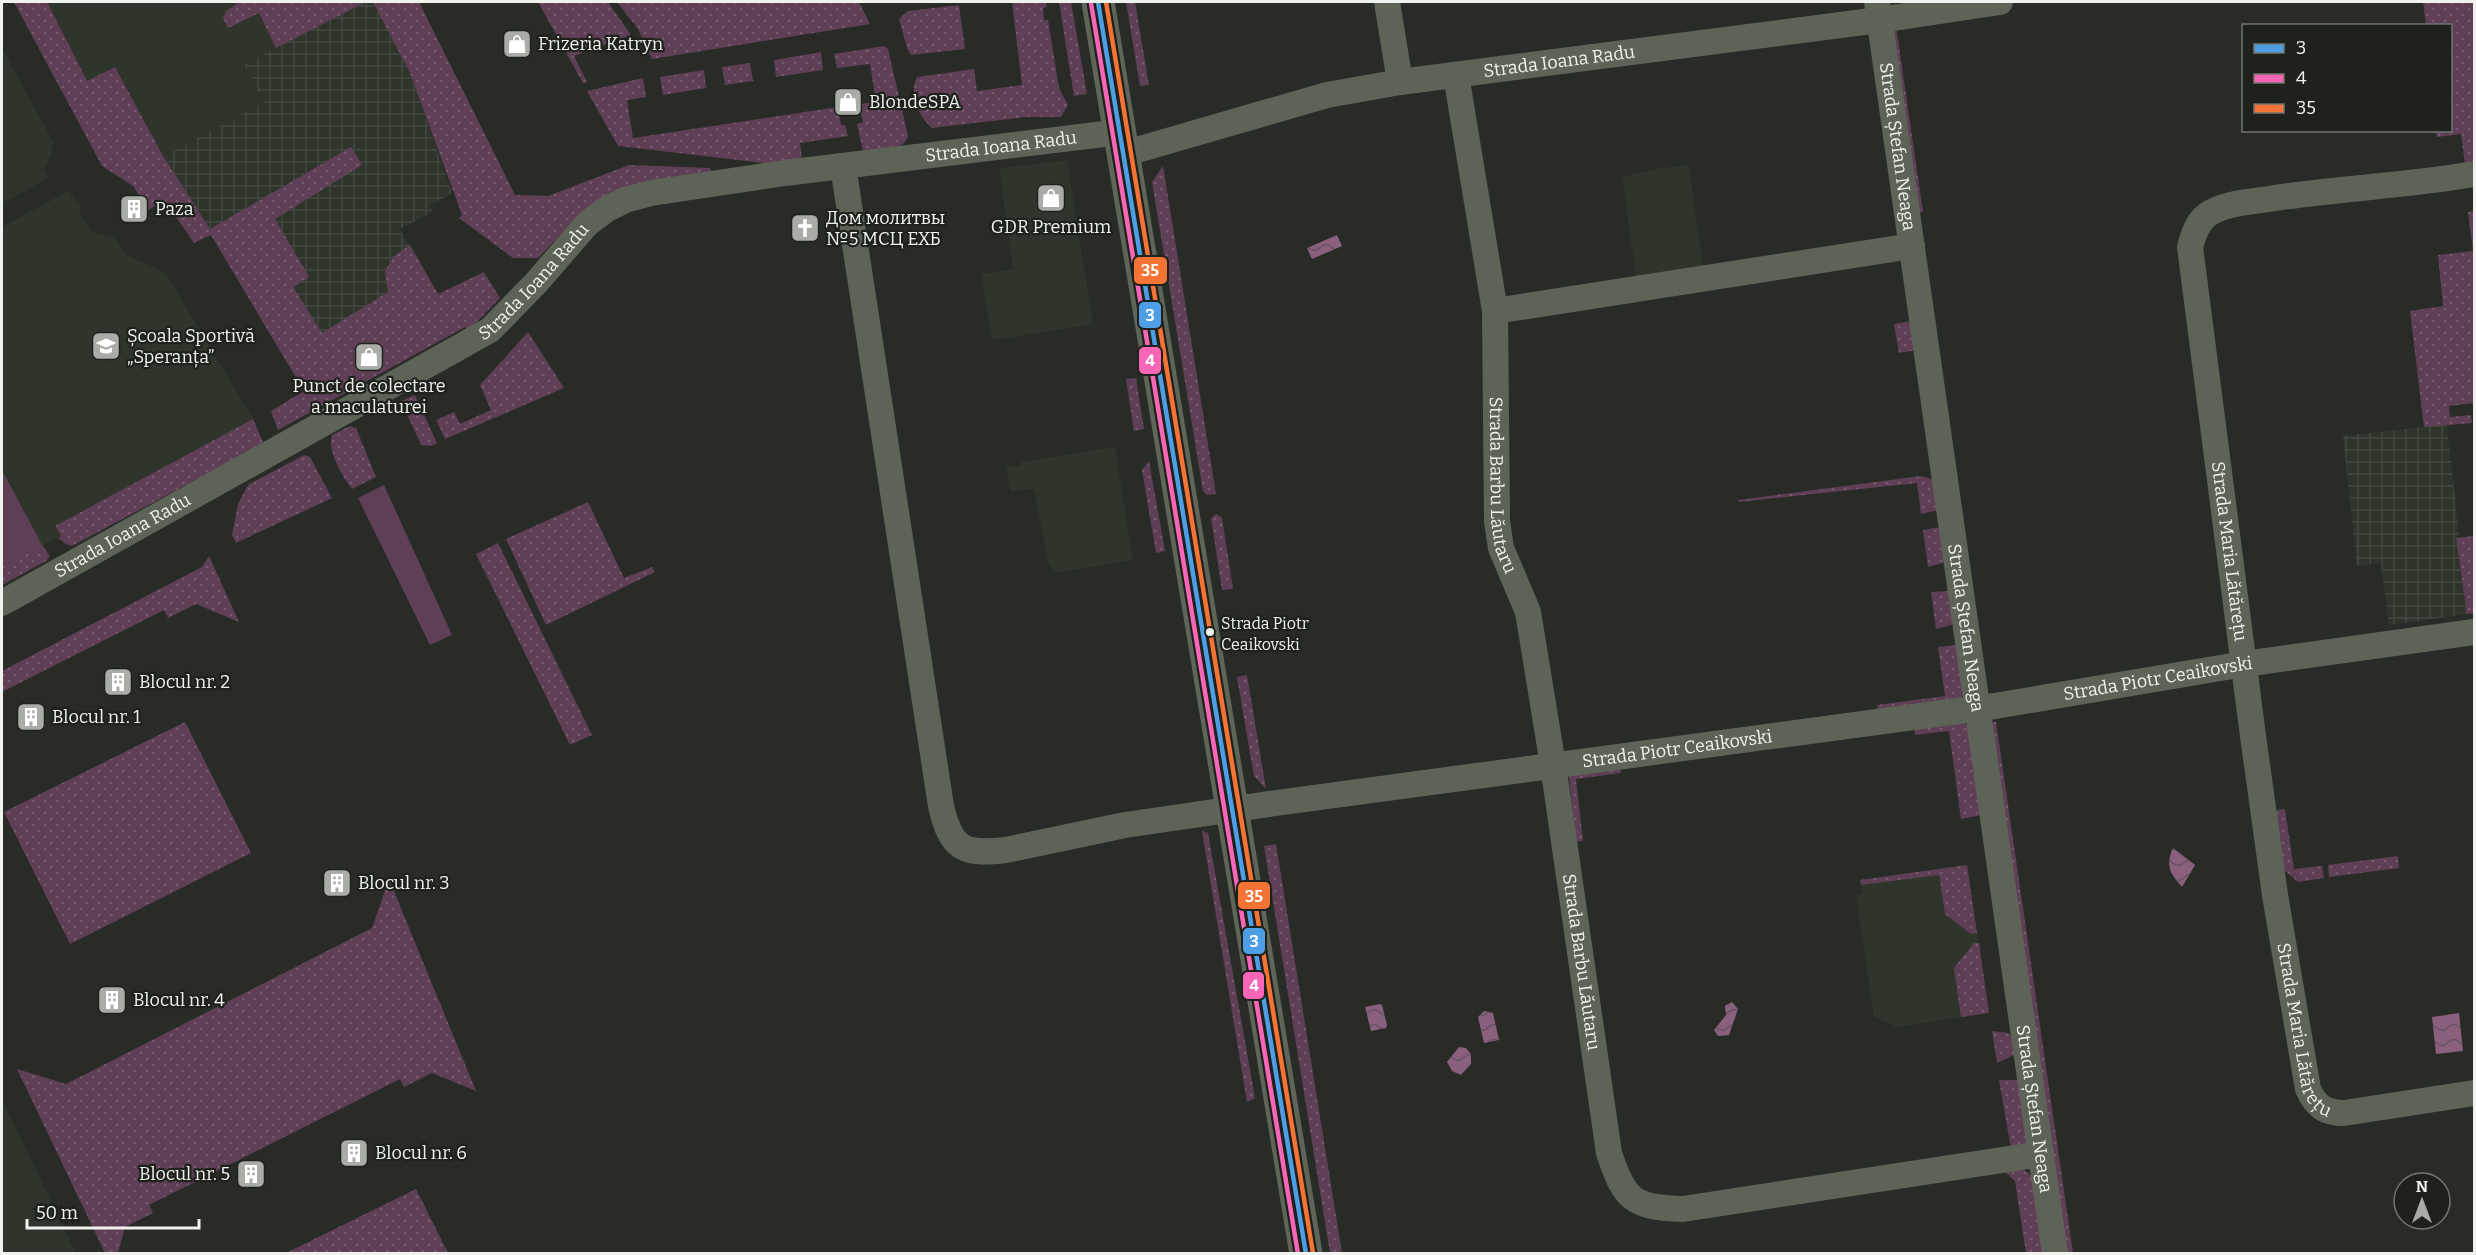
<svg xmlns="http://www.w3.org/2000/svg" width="2476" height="1255" font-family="Bitter,serif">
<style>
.built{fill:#2f352b}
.industrial{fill:url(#industrial-grid)}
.grass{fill:#5f3f56}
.park{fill:url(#park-dots)}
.water{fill:url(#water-waves)}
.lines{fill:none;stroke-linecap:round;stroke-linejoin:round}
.minor{stroke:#5d6457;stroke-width:26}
.secondary{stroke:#5f6659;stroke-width:33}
.bus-1-casing{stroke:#1f221c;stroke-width:9}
.bus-2-casing{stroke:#1f221c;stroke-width:9}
.bus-3-casing{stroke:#1f221c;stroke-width:9}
.bus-1{stroke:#4d9ee5;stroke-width:4.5}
.bus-2{stroke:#fa66b7;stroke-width:4.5}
.bus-3{stroke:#f57335;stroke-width:4.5}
.bus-dot{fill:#eff2ed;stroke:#1f221c;stroke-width:2}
.labels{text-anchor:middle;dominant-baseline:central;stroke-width:4.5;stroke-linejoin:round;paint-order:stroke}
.bus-label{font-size:16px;fill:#eff2ed;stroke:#1f221c;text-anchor:start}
.poi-label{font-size:18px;fill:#eff2ed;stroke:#1f221c;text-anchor:start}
.street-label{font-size:18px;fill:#eff2ed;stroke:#1f221c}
.line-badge{stroke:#1f221c;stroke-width:2}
.badge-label{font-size:16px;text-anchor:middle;font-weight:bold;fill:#fff}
</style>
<defs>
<pattern id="industrial-grid" width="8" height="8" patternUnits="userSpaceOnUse" patternTransform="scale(1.5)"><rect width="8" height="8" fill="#2f352b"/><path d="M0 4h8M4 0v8" fill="none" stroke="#434940"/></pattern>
<pattern id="park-dots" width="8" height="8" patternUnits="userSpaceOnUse" patternTransform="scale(1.5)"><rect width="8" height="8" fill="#5f3f56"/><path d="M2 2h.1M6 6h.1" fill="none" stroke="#765b6f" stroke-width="1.8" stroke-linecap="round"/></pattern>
<pattern id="water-waves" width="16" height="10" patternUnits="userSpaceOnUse" patternTransform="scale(1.5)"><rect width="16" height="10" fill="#8b607f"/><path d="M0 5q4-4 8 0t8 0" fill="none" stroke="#665360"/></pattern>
</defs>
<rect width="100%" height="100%" fill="#282b26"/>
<g class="built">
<path d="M14 2H366L244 64 264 103 163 156 115 67 63 95Z"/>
<path d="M2 48 54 143 51 145 53 150 44 170 48 178 2 204Z"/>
<path d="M1067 160 1093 324 992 340 981 274 1013 269 999 168Z"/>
<path d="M1689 165 1703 267 1636 277 1622 177 1661 168Z"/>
<path d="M68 191 80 205V214L91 232 115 238 127 255 166 273 253 419 55 526 61 536 2 567V227Z"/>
<path d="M1115 447 1133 560 1055 573 1049 565 1034 489 1010 491 1006 467 1021 465V462Z"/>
<path d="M1967 865 1989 1013 1897 1027 1874 1017 1856 895 1862 893 1860 880Z"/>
<path d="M2 1099 74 1249 76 1253H2Z"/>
</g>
<g class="industrial">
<path d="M366 2H373L410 73 452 193 429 206 433 212 400 229 438 294 293 370 211 235 210 229 163 156 264 103 244 64Z"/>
<path d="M2440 425 2447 426 2459 533 2456 538 2467 614 2389 625 2381 563 2357 566 2343 436Z"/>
</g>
<g class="grass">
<path d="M2 470 42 545 2 567Z"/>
<path d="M384 485 452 635 430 645 358 498Z"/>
</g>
<g class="park">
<path d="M14 2H47L87 81 115 67 163 156 210 229 351 147 362 165 275 219 309 277 293 287 322 333 388 292 385 271 394 256 410 245 438 294 484 272 500 298 468 331 465 327 278 430 271 411 304 391 211 235 194 243 165 201 148 210 133 186 102 166Z"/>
<path d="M239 2H366L276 48 259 13 228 28 223 18 226 11Z"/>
<path d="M373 2H423L420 4 515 195 548 196 629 165 710 168 711 171 584 211 538 258H513L459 218 462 215 410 73Z"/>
<path d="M538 2H608L631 35 574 56 587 82 583 83Z"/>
<path d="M617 2H859L870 24 652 59 638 29Z"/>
<path d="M1012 2H1046L1047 7 1043 8 1044 20H1048L1059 88 1068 105 1061 117H1026L932 128C918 116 909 94 917 77L974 69 977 91 1022 85Z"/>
<path d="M1059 2H1071L1087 94 1074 96Z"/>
<path d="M1126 2H1135L1149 85 1140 86Z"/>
<path d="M2423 2H2474V164H2465L2461 134 2437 137 2436 131 2450 130V26L2426 25Z"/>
<path d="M959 5 965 49 911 55 907 48 899 19 908 11Z"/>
<path d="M1896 26 1923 212 1918 213 1891 27Z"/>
<path d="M884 46 888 49 908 136C904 152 877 150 863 151L857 124 863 122 859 104 876 102 870 64 837 68 834 54Z"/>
<path d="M821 52 823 70 776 77 774 60Z"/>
<path d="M750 63 753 81 725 85 722 67Z"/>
<path d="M704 70 706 88 663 95 660 77Z"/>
<path d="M643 78 646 97 627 100 633 138 838 107 841 125H845L848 136 800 143 802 159 772 164 618 146 587 91Z"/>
<path d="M1163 166 1216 494 1207 495 1203 491 1152 182Z"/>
<path d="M2474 211V403L2449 406 2450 417 2471 415 2472 423 2424 427 2410 311 2443 306 2438 255 2473 251 2468 212Z"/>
<path d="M1912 321 1917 350 1899 353 1894 324Z"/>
<path d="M528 332 564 388 445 439 436 420 454 412 460 424 491 410 480 385Z"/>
<path d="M1136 378 1144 429 1134 431 1126 379Z"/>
<path d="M415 395 437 443 431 446 421 445 401 401Z"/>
<path d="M253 419 263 442 257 447 72 546 66 544 58 538 61 536 55 526Z"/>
<path d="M350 426 356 428 376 477 352 489C342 476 327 451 332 435Z"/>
<path d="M304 455 310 457 332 498 236 543 232 535 238 504 248 485Z"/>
<path d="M1149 461 1165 551 1156 553 1142 470Z"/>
<path d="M1921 476 1934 480 1939 510 1921 514 1917 483 1739 502 1738 500Z"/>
<path d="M588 502 624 578 652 567 655 572 546 625 506 539Z"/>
<path d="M1216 514 1222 518 1233 589 1222 590 1211 518Z"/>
<path d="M1941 527 1946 562 1928 567 1923 530Z"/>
<path d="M2474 536V613L2467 614 2456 538Z"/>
<path d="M498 543 592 735 570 745 476 554Z"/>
<path d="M42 545 50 556 46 561 2 585V567Z"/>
<path d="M209 556 239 622 196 604 168 618 164 610 2 692V671L202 567Z"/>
<path d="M1950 591 1955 624 1936 629 1931 592Z"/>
<path d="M1957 645 1964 693 1961 698 1878 711 1877 705 1945 696 1938 647Z"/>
<path d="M1247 675 1266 789 1254 776 1237 677Z"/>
<path d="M185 722 251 853 70 944 4 812Z"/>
<path d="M1964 722 1970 728 1982 815 1961 819 1949 731 1915 735 1914 728Z"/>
<path d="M1991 722H1996L2073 1253H2067Z"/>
<path d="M1620 768 1621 773 1576 779 1583 841 1576 842 1569 777 1577 774Z"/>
<path d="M2285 809 2294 869 2322 866 2324 878 2298 882 2284 870 2274 810Z"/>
<path d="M1202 831 1208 833 1255 1098 1247 1102Z"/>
<path d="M1276 844 1342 1253H1330L1264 846Z"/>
<path d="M2398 856 2399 868 2329 877 2328 865Z"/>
<path d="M1967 865 1977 933 1971 934 1945 914 1939 875 1861 885 1860 880Z"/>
<path d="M389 879 476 1091 432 1073 404 1087 400 1079 149 1205 153 1213 125 1227 118 1253H105L17 1069 66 1084 372 928Z"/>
<path d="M1974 943H1979L1989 1013 1961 1017 1954 968Z"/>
<path d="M1992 1031 2008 1033 2012 1036 2016 1054 1997 1063Z"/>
<path d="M1999 1080H2020L2028 1141 2023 1147 2011 1149Z"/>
<path d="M2022 1168 2034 1178 2045 1253H2026L2015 1181 2005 1172Z"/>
<path d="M416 1189 448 1253H286Z"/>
</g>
<g class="water">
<path d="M1337 235 1342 246 1312 259 1307 248Z"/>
<path d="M2173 848 2195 865 2182 887C2170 874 2165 865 2173 848Z"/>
<path d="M1732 1002 1738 1009 1729 1035 1718 1036 1714 1030 1726 1015 1725 1006Z"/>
<path d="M1380 1004 1382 1005 1387 1025 1386 1028 1371 1031 1365 1007Z"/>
<path d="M1484 1011 1493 1013 1499 1040 1484 1043 1478 1017Z"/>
<path d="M2459 1013 2463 1051 2436 1054 2432 1017Z"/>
<path d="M1459 1047 1466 1048 1471 1054V1064L1461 1075 1452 1071 1447 1062Z"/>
</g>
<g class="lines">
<g class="minor">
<path d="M1387 2 1400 82"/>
<path id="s1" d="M1877 2 2055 1254"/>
<path id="s2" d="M1456 75 1495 311 1497 521 1501 548 1528 612 1553 765 1609 1153C1625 1201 1633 1207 1683 1209L2041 1154"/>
<path id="s3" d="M1123 154 1327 95 1400 82 1879 20 2000 2"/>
<path id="s4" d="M843 166 941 806C951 849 963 855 1006 850L1125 825 1276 803 1995 706 2244 664 2474 632"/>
<path id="s5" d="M2474 174C2407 186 2337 188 2269 199 2250 202 2223 203 2207 215 2197 223 2193 235 2190 247L2253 736 2275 895 2308 1089C2316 1107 2326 1113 2344 1113L2474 1093"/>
<path d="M1495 311 1912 246"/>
<path id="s6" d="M2 603 490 330 536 283 587 224 607 209 625 200 651 193 785 173 1120 132"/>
</g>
<path class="secondary" d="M1098 2 1306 1254"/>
<g class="bus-1-casing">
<path id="bus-1" d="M1098 2 1306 1254"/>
</g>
<g class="bus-2-casing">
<path id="bus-2" d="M1091 3 1298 1254"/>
</g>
<g class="bus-3-casing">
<path id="bus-3" d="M1106 2 1313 1253"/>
</g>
<use href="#bus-1" class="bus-1"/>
<use href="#bus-2" class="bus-2"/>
<use href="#bus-3" class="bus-3"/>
</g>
<defs>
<g id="shop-square" transform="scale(1.5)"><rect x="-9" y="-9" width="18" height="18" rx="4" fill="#a9aca7" stroke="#1f221c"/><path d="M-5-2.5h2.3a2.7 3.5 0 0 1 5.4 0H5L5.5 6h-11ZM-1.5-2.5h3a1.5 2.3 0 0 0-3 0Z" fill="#fff"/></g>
<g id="building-square" transform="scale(1.5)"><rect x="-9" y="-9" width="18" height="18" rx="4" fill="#a9aca7" stroke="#1f221c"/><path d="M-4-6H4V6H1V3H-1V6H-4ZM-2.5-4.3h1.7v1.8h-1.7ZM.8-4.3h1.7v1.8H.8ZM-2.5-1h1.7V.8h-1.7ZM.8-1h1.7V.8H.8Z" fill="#fff"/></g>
<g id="church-square" transform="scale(1.5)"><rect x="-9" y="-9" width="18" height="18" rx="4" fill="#a9aca7" stroke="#1f221c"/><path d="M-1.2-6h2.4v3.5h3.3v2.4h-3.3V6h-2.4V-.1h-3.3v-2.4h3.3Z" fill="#fff"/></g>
<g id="school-square" transform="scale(1.5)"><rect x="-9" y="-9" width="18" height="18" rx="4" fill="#a9aca7" stroke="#1f221c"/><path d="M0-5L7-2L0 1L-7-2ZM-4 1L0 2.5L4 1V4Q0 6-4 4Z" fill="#fff"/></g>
</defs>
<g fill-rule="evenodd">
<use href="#shop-square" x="517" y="44"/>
<use href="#shop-square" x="848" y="102"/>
<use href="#shop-square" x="1051" y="198"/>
<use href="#building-square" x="134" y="209"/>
<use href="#church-square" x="805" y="228"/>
<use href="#school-square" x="106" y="346"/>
<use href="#shop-square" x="369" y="357"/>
<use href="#building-square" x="118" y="682"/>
<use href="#building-square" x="31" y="717"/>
<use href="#building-square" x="337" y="883"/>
<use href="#building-square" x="112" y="1000"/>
<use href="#building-square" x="354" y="1153"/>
<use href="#building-square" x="251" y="1174"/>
</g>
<circle class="bus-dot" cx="1210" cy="632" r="5"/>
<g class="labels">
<g class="bus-label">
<text x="1221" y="623">Strada Piotr<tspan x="1221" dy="21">Ceaikovski</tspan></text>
</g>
<g class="poi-label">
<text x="538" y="44">Frizeria Katryn</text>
<text x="869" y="102">BlondeSPA</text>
<text x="155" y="209">Paza</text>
<text x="826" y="218">Дом молитвы<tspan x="826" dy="21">№5 МСЦ ЕХБ</tspan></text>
<text x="1051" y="227" text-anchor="middle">GDR Premium</text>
<text x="127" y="336">Școala Sportivă<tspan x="127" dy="21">„Speranța”</tspan></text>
<text x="369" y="386" text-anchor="middle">Punct de colectare<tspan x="369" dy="21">a maculaturei</tspan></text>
<text x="139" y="682">Blocul nr. 2</text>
<text x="52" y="717">Blocul nr. 1</text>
<text x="358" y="883">Blocul nr. 3</text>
<text x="133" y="1000">Blocul nr. 4</text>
<text x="375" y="1153">Blocul nr. 6</text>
<text x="230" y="1174" text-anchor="end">Blocul nr. 5</text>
</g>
<g class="street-label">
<text stroke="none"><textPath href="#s3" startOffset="447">Strada Ioana Radu</textPath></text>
<text stroke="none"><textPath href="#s6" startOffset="1128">Strada Ioana Radu</textPath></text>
<text stroke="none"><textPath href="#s1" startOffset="146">Strada Ștefan Neaga</textPath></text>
<text stroke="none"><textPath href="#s6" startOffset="624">Strada Ioana Radu</textPath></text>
<text stroke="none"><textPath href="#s2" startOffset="414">Strada Barbu Lăutaru</textPath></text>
<text stroke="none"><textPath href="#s6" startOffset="138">Strada Ioana Radu</textPath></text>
<text stroke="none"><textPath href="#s5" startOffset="615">Strada Maria Lătărețu</textPath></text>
<text stroke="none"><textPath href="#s1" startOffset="632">Strada Ștefan Neaga</textPath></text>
<text stroke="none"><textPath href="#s4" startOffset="1904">Strada Piotr Ceaikovski</textPath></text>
<text stroke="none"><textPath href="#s4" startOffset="1418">Strada Piotr Ceaikovski</textPath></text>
<text stroke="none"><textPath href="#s2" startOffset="900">Strada Barbu Lăutaru</textPath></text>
<text stroke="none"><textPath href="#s5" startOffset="1101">Strada Maria Lătărețu</textPath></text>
<text stroke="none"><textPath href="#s1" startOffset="1118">Strada Ștefan Neaga</textPath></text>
</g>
</g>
<g class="line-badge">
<rect x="1133" y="256" width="35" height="29" rx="6" fill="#f57335"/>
<rect x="1138" y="301" width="24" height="28" rx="6" fill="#4d9ee5"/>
<rect x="1138" y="346" width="24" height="29" rx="6" fill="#fa66b7"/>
<rect x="1237" y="881" width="34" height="29" rx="6" fill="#f57335"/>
<rect x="1242" y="927" width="24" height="28" rx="6" fill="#4d9ee5"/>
<rect x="1242" y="971" width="23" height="29" rx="6" fill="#fa66b7"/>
</g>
<g class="badge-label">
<text x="1150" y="276">35</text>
<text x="1150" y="321">3</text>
<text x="1150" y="366">4</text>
<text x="1254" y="902">35</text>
<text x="1254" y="947">3</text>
<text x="1254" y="991">4</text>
</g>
<rect width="2476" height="1255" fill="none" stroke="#eff2ed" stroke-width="6"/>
<rect x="2242" y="24" width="210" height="108" fill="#1f221c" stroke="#727570" stroke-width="1.5"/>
<rect x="2254" y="44" width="30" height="9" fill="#4d9ee5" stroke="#727570" stroke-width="1.5"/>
<text x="2296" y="54" font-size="18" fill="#eff2ed">3</text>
<rect x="2254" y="74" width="30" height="9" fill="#fa66b7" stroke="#727570" stroke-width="1.5"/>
<text x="2296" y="84" font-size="18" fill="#eff2ed">4</text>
<rect x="2254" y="104" width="30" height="9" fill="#f57335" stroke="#727570" stroke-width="1.5"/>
<text x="2296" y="114" font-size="18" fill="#eff2ed">35</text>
<g transform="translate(2422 1201)"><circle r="28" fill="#1f221c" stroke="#727570" stroke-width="1.5"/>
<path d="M0-4.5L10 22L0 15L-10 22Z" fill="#a9aca7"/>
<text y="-9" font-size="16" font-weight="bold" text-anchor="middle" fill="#eff2ed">N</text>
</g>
<path d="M27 1219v9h172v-9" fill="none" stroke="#eff2ed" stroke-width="3"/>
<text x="36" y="1219" font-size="18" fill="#eff2ed" stroke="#1f221c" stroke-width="4.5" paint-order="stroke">50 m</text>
</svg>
